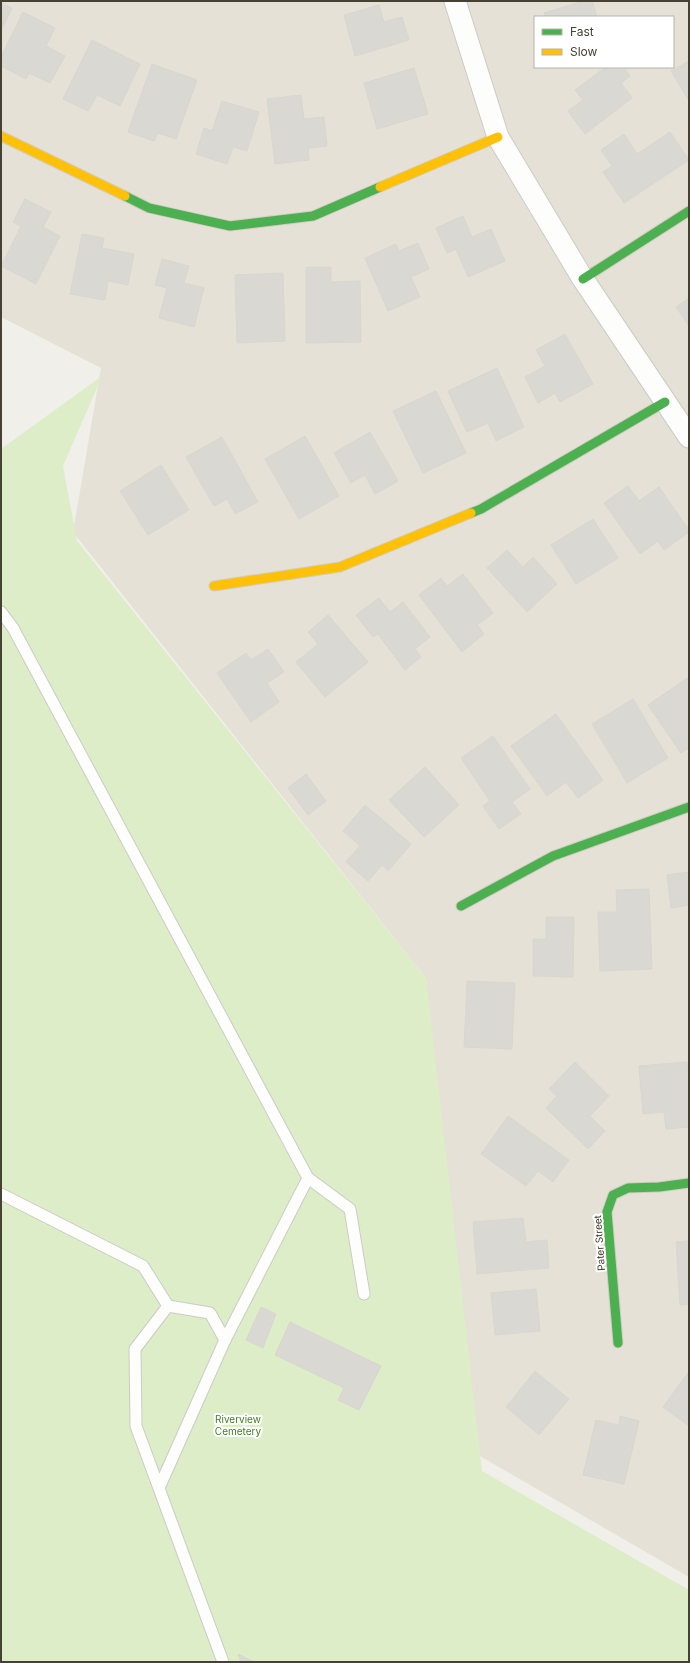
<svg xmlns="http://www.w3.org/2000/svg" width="690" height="1663" font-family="Inter,sans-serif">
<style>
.residential{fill:#e5e1d6;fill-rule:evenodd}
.green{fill:#dcedc7}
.building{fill:#dad8d2;stroke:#d9d6cf}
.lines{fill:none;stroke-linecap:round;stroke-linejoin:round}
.lane-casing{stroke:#cdcbc5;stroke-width:13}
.street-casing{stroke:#cdcbc5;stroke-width:23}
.fast-casing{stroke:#d0ccc0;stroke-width:11}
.slow-casing{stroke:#d0ccc0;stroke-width:11}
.lane{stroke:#fdfdfc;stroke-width:11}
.street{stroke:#fdfdfc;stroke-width:21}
.fast{stroke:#4caf50;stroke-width:9}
.slow{stroke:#ffc107;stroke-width:9}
.labels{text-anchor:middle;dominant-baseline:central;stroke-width:4;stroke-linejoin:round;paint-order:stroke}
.street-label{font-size:10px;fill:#474134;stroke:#fff}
.park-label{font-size:10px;fill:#407e23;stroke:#fff}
</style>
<rect width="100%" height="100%" fill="#f0efea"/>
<path class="residential" d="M1 1H689V1577L473 1452 426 978 73 532 101 368 1 317ZM535 17H673V67H535Z"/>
<path class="green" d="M102 376 63 466 77 541 426 978 482 1471 689 1590V1662H1V449Z"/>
<g class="building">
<path d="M584 1H592L597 17H545L544 13Z"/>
<path d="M1 3 12 8 1 31Z"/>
<path d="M379 5 384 22 402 17 409 40 355 56 344 15Z"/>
<path d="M23 12 55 28 46 46 65 56 50 83 29 73 26 79 1 66V57Z"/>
<path d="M92 40 140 64 120 106 97 95 88 111 63 99Z"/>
<path d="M689 61V101L671 71Z"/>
<path d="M152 64 197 80 176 139 158 133 154 141 128 132Z"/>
<path d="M606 67H623L630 76 621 83 632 98 585 134 568 111 583 100 575 90Z"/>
<path d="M414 68 428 114 377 129 364 83Z"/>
<path d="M301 95 304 119 324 117 327 146 308 148 309 160 275 164 267 99Z"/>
<path d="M222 101 259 112 247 151 233 147 227 164 196 154 204 128 212 131Z"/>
<path d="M670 132 689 160 624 203 603 172 612 166 601 150 624 134 637 154Z"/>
<path d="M25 199 51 212 43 227 60 236 36 284 1 266 21 226 13 222Z"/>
<path d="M463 216 472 237 491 229 505 261 468 277 456 249 447 253 436 228Z"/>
<path d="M82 234 104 238 102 248 134 254 128 285 108 281 105 300 70 294Z"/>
<path d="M418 243 429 269 411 277 420 297 388 311 365 258 396 244 399 251Z"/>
<path d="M162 259 189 266 184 283 204 288 194 327 159 318 167 288 155 285Z"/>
<path d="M306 267H331V282L360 281 361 342 306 343Z"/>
<path d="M283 273 285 341 237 343 235 275Z"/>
<path d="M689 298V326L676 307Z"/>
<path d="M565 334 593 384 560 402 555 393 538 403 525 377 545 366 536 350Z"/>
<path d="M497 368 524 427 496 441 488 423 467 432 448 391Z"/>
<path d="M436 391 466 453 423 473 393 411Z"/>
<path d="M370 432 398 481 375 494 365 475 351 483 334 453Z"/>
<path d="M305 436 339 496 299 519 265 459Z"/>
<path d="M222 437 258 502 235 514 227 499 214 506 186 457Z"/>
<path d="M161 465 189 510 148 535 120 491Z"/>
<path d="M628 486 639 501 659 487 689 530V532L664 550 658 541 640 554 604 503Z"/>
<path d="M593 519 618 558 576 584 551 545Z"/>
<path d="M507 550 523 567 533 557 557 584 527 612 487 568Z"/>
<path d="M463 574 493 613 477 625 484 634 462 652 419 595 441 578 447 586Z"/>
<path d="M379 598 390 612 403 602 430 637 415 649 421 657 405 670 378 634 373 637 356 615Z"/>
<path d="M328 615 368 662 325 697 296 662 318 644 308 632Z"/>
<path d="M268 649 284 672 267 683 279 702 251 722 217 673 246 653 251 660Z"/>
<path d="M689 677V748L681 753 648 705Z"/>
<path d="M633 699 668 758 627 783 592 724Z"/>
<path d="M556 714 603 780 578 798 566 782 547 796 511 746Z"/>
<path d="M493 736 530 789 512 802 521 814 499 829 483 806 490 801 461 758Z"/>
<path d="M425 767 459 805 424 837 389 800Z"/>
<path d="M306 774 326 801 308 815 288 788Z"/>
<path d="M365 805 411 844 388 871 382 865 368 881 346 862 360 846 343 831Z"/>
<path d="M689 872V905L671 908 667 875Z"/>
<path d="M649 889 652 969 600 971 598 912H617L616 890Z"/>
<path d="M546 917H574L573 977 533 976V939H546Z"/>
<path d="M467 981 515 983 512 1049 464 1047Z"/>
<path d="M575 1062 609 1096 590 1116 605 1131 588 1149 546 1108 557 1096 549 1089Z"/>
<path d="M687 1062 689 1089V1127L666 1129 664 1112 643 1114 639 1066Z"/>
<path d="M508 1116 569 1160 553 1182 538 1171 526 1186 481 1154Z"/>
<path d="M523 1218 526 1242 547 1240 549 1268 477 1274 473 1222Z"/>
<path d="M689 1241V1304L680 1305 676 1242Z"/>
<path d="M536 1289 540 1331 495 1335 491 1293Z"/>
<path d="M261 1307 276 1314 263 1348 246 1340Z"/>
<path d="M290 1322 381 1366 359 1410 338 1400 344 1388 275 1355Z"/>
<path d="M535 1371 569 1399 539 1435 506 1407Z"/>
<path d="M688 1373 689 1374V1426L663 1407Z"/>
<path d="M620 1416 639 1421 624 1484 583 1475 596 1420 619 1425Z"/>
<path d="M238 1654 254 1662H241Z"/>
</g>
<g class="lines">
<g class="lane-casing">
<g id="lane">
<path d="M1 612 13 628 308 1178 225 1340"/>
<path d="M308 1178 350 1209 364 1294"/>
<path d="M1 1194 143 1266 168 1306"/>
<path d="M159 1488 225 1340 210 1313 168 1306 135 1349 136 1426 223 1662"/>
</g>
</g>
<g class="street-casing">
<path id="street" d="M455 1 498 137 583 279 689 437"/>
</g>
<g class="fast-casing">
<g id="fast">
<path d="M125 196 149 208 230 226 313 216 380 187"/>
<path d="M583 279 689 211"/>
<path d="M471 513 481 509 665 402"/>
<path d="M461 906 553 856 689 807"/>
<path d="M618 1343 607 1212 613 1195 628 1188 659 1187 689 1183"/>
</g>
</g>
<g class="slow-casing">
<g id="slow">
<path d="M1 136 125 196"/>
<path d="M380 187 498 137"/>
<path d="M214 586 340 567 471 513"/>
</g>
</g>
<use href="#lane" class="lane"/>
<use href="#street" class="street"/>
<use href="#fast" class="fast"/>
<use href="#slow" class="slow"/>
</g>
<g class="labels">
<g class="street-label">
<text transform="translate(599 1243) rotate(-94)">Pater Street</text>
</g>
<g class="park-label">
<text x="238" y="1419">Riverview<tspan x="238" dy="12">Cemetery</tspan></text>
</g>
</g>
<rect width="690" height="1663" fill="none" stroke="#474134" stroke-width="4"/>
<rect x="534" y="16" width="140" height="52" fill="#ffffff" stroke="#b5b3ae"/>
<rect x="542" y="29" width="20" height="6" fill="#4caf50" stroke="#b5b3ae"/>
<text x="570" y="36" font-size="12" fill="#474134">Fast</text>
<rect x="542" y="49" width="20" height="6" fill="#ffc107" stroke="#b5b3ae"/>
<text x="570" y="56" font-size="12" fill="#474134">Slow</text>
</svg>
